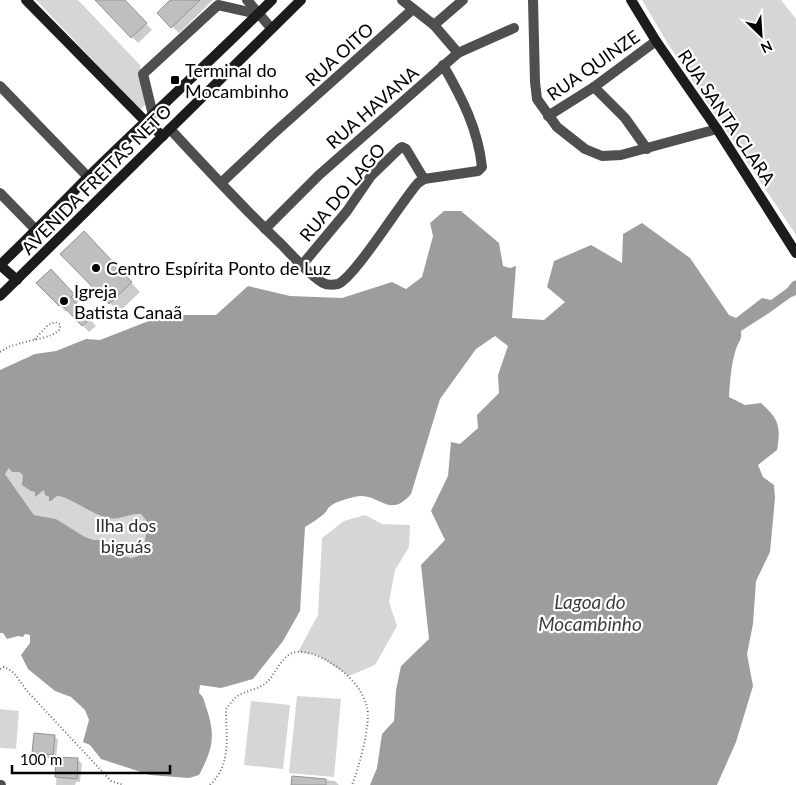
<svg xmlns="http://www.w3.org/2000/svg" width="796" height="785" font-family="Lato,sans-serif">
<style>
.green{fill:#d6d6d6}
.water{fill:#9d9d9d;fill-rule:evenodd}
.shadow{fill:#0003}
.lines{fill:none;stroke-linecap:round;stroke-linejoin:round}
.canal{stroke:#9d9d9d;stroke-width:11}
.building{fill:#bfbfbf;stroke:#939393}
.path{stroke:#717171;stroke-width:2;stroke-dasharray:1 2.5;stroke-linecap:butt}
.street{stroke:#4f4f4f;stroke-width:10}
.secondary{stroke:#1c1c1c;stroke-width:10}
.poi-dot{fill:#000;stroke:#fff;stroke-width:2}
.labels{text-anchor:middle;dominant-baseline:central;stroke-width:4.5;stroke-linejoin:round;paint-order:stroke}
.street-label{font-size:18px;fill:#000;stroke:#fff}
.poi-label{font-size:18px;fill:#000;stroke:#fff;text-anchor:start}
.park-label{font-size:18px;fill:#2d2d2d;stroke:#fff}
.water-label{font-size:19px;font-style:italic;fill:#3e3e3e;stroke:#fff}
</style>
<rect width="100%" height="100%" fill="#fff"/>
<g class="green">
<path d="M36 0H78L140 65 145 105 140 110Z"/>
<path d="M642 0H781L796 19V235L668 44Z"/>
<path d="M9 467 24 475C24 484 28 488 35 492V496L44 490 51 501 57 496C70 497 91 514 107 518 118 521 130 513 141 514L148 523 144 546 140 556 132 558 123 556 103 540H94L85 537 56 519 34 515 5 474Z"/>
<path d="M365 515 382 524 410 525 409 547 395 570 389 602 397 626 375 665 349 676 317 655 298 652 318 615 322 538 344 521Z"/>
<path d="M297 696 341 699 334 777 289 773Z"/>
<path d="M251 701 290 705 283 769 244 765Z"/>
<path d="M0 709 19 711 16 749 0 748Z"/>
</g>
<path class="water" d="M444 211H461L499 243 503 266 510 268 516 266 512 318 544 320 565 302 547 287 554 261 591 245 622 263 623 234 642 223 690 258 729 315 736 318 762 298 771 300 789 287 794 295 769 313 741 331C742 341 739 340 736 349 731 364 730 382 729 397L745 405 761 403C779 419 781 426 777 450L758 465 763 477 774 485 775 498 770 552 756 581 753 624 747 654 753 686 736 742 717 785H370L377 768 382 734 394 721 396 690 401 666 429 639 421 565 445 540 431 511 448 476 451 442 460 444 478 428 477 415 499 393 498 375 508 346 495 336 476 349 440 399 411 494C388 521 379 490 354 497 347 499 338 501 332 505 328 507 327 511 324 514 318 519 311 523 305 527L300 611 283 641 253 679 221 688 200 685 199 693C204 697 204 701 206 707 216 735 213 749 199 775L189 778 150 775 101 759 90 745 83 742 89 720 85 710 71 697 55 691 28 669 21 655 30 643V635L25 634 23 637 18 636 7 639 3 633H0V370L35 354 56 351 86 339 100 340 164 315H216L248 286 290 296 342 298 392 282 406 289 422 277 433 236 430 223ZM9 468 12 472H19L23 475 22 485 31 491 35 492V497L44 490 45 495 49 497V501H51L57 496C70 497 91 514 107 518 118 521 130 513 141 514L148 523 144 546 141 555 132 558 123 556 103 540H94L85 537 56 519 34 515 5 474Z"/>
<g class="shadow">
<path d="M96 0H123L152 30 138 43Z"/>
<path d="M172 0H213L179 33 158 13Z"/>
<path d="M92 241 140 292 119 312 62 254Z"/>
<path d="M57 277 79 301 76 304 96 326 89 332 68 310 66 312 38 283Z"/>
<path d="M54 736 58 740 56 758 78 760 82 764 80 782H76L75 785H56L58 759 38 757 34 753Z"/>
<path d="M293 777 335 781 339 785H292Z"/>
</g>
<g class="lines">
<path class="canal" d="M792 291 796 286"/>
</g>
<g class="building">
<path d="M95 0H125L147 23 131 38Z"/>
<path d="M170 0H200L171 28 157 13Z"/>
<path d="M84 231 132 282 109 304 60 254Z"/>
<path d="M51 269 74 294 71 297 90 319 82 326 61 304 59 306 36 283Z"/>
<path d="M34 733 55 735 53 755 32 753Z"/>
<path d="M56 757 78 758 77 779 55 777Z"/>
<path d="M292 776 326 779V785H291Z"/>
</g>
<g class="lines">
<g class="path">
<path d="M0 352C5 349 9 346 15 345 27 340 52 339 60 329V324L55 322 48 325 34 340"/>
<path d="M0 669 4 667 8 669 14 673 27 691 111 781 124 785"/>
<path d="M210 785C232 763 226 737 226 709 230 704 234 698 239 695 248 690 260 689 267 682 276 673 280 659 292 653 303 649 319 656 328 661 345 671 362 687 367 707 371 725 359 767 352 785"/>
</g>
<g class="street">
<path d="M247 0 271 28"/>
<path d="M402 0 434 25 458 53"/>
<path d="M533 0 535 82 537 99 557 127 585 149 602 156 621 155 717 129"/>
<path d="M434 25 463 0"/>
<path d="M0 86 88 177"/>
<path d="M594 87 625 118 647 149"/>
<path d="M153 115 143 74 218 5 258 14"/>
<path d="M548 116 594 87 656 41"/>
<path d="M170 129C206 168 242 207 281 244 294 257 307 273 323 283 327 285 333 285 338 284 355 277 401 202 418 183L424 179 478 171 482 167C478 129 462 98 443 65"/>
<path d="M221 183 273 134 413 9"/>
<path d="M0 193 37 231"/>
<path d="M265 229 319 175 458 53 514 28"/>
<path d="M302 265 347 211 371 176 399 149 402 147 406 149 424 179"/>
<path d="M0 785H1"/>
</g>
<g class="secondary">
<path d="M26 0 146 122 163 136"/>
<path d="M631 0 656 41 717 129 796 253"/>
<path d="M0 265C31 236 59 206 89 176 149 117 212 60 272 0"/>
<path d="M0 265 17 280"/>
<path d="M0 296 301 0"/>
</g>
</g>
<g class="poi-dot">
<rect x="170" y="75" width="10" height="10" rx="2.5"/>
<circle cx="96" cy="268" r="5"/>
<circle cx="64" cy="301" r="5"/>
</g>
<g class="labels">
<g class="street-label">
<text transform="translate(339 54) rotate(-42)">RUA OITO</text>
<text transform="translate(593 65) rotate(-35)">RUA QUINZE</text>
<text transform="translate(372 107) rotate(-41)">RUA HAVANA</text>
<text transform="translate(727 117) rotate(56)">RUA SANTA CLARA</text>
<text transform="translate(96 179) rotate(-45)">AVENIDA FREITAS NETO</text>
<text transform="translate(342 192) rotate(-50)">RUA DO LAGO</text>
</g>
<g class="poi-label">
<text x="185" y="70">Terminal do<tspan x="185" dy="21">Mocambinho</tspan></text>
<text x="106" y="268">Centro Espírita Ponto de Luz</text>
<text x="74" y="291">Igreja<tspan x="74" dy="21">Batista Canaã</tspan></text>
</g>
<g class="park-label">
<text x="126" y="525">Ilha dos<tspan x="126" dy="21">biguás</tspan></text>
</g>
<g class="water-label">
<text x="590" y="601">Lagoa do<tspan x="590" dy="22">Mocambinho</tspan></text>
</g>
</g>
<g transform="translate(761 35) rotate(155)" stroke="#ffffff" stroke-width="4" paint-order="stroke">
<path d="M0-4L9 19L0 12L-9 19Z" fill="#000000"/>
<text y="-8" font-size="14" font-weight="bold" text-anchor="middle" fill="#000000">N</text>
</g>
<path d="M12 765v8h158v-8" fill="none" stroke="#000000" stroke-width="2.5"/>
<text x="20" y="765" font-size="15" fill="#000000" stroke="#ffffff" stroke-width="4" paint-order="stroke">100 m</text>
</svg>
